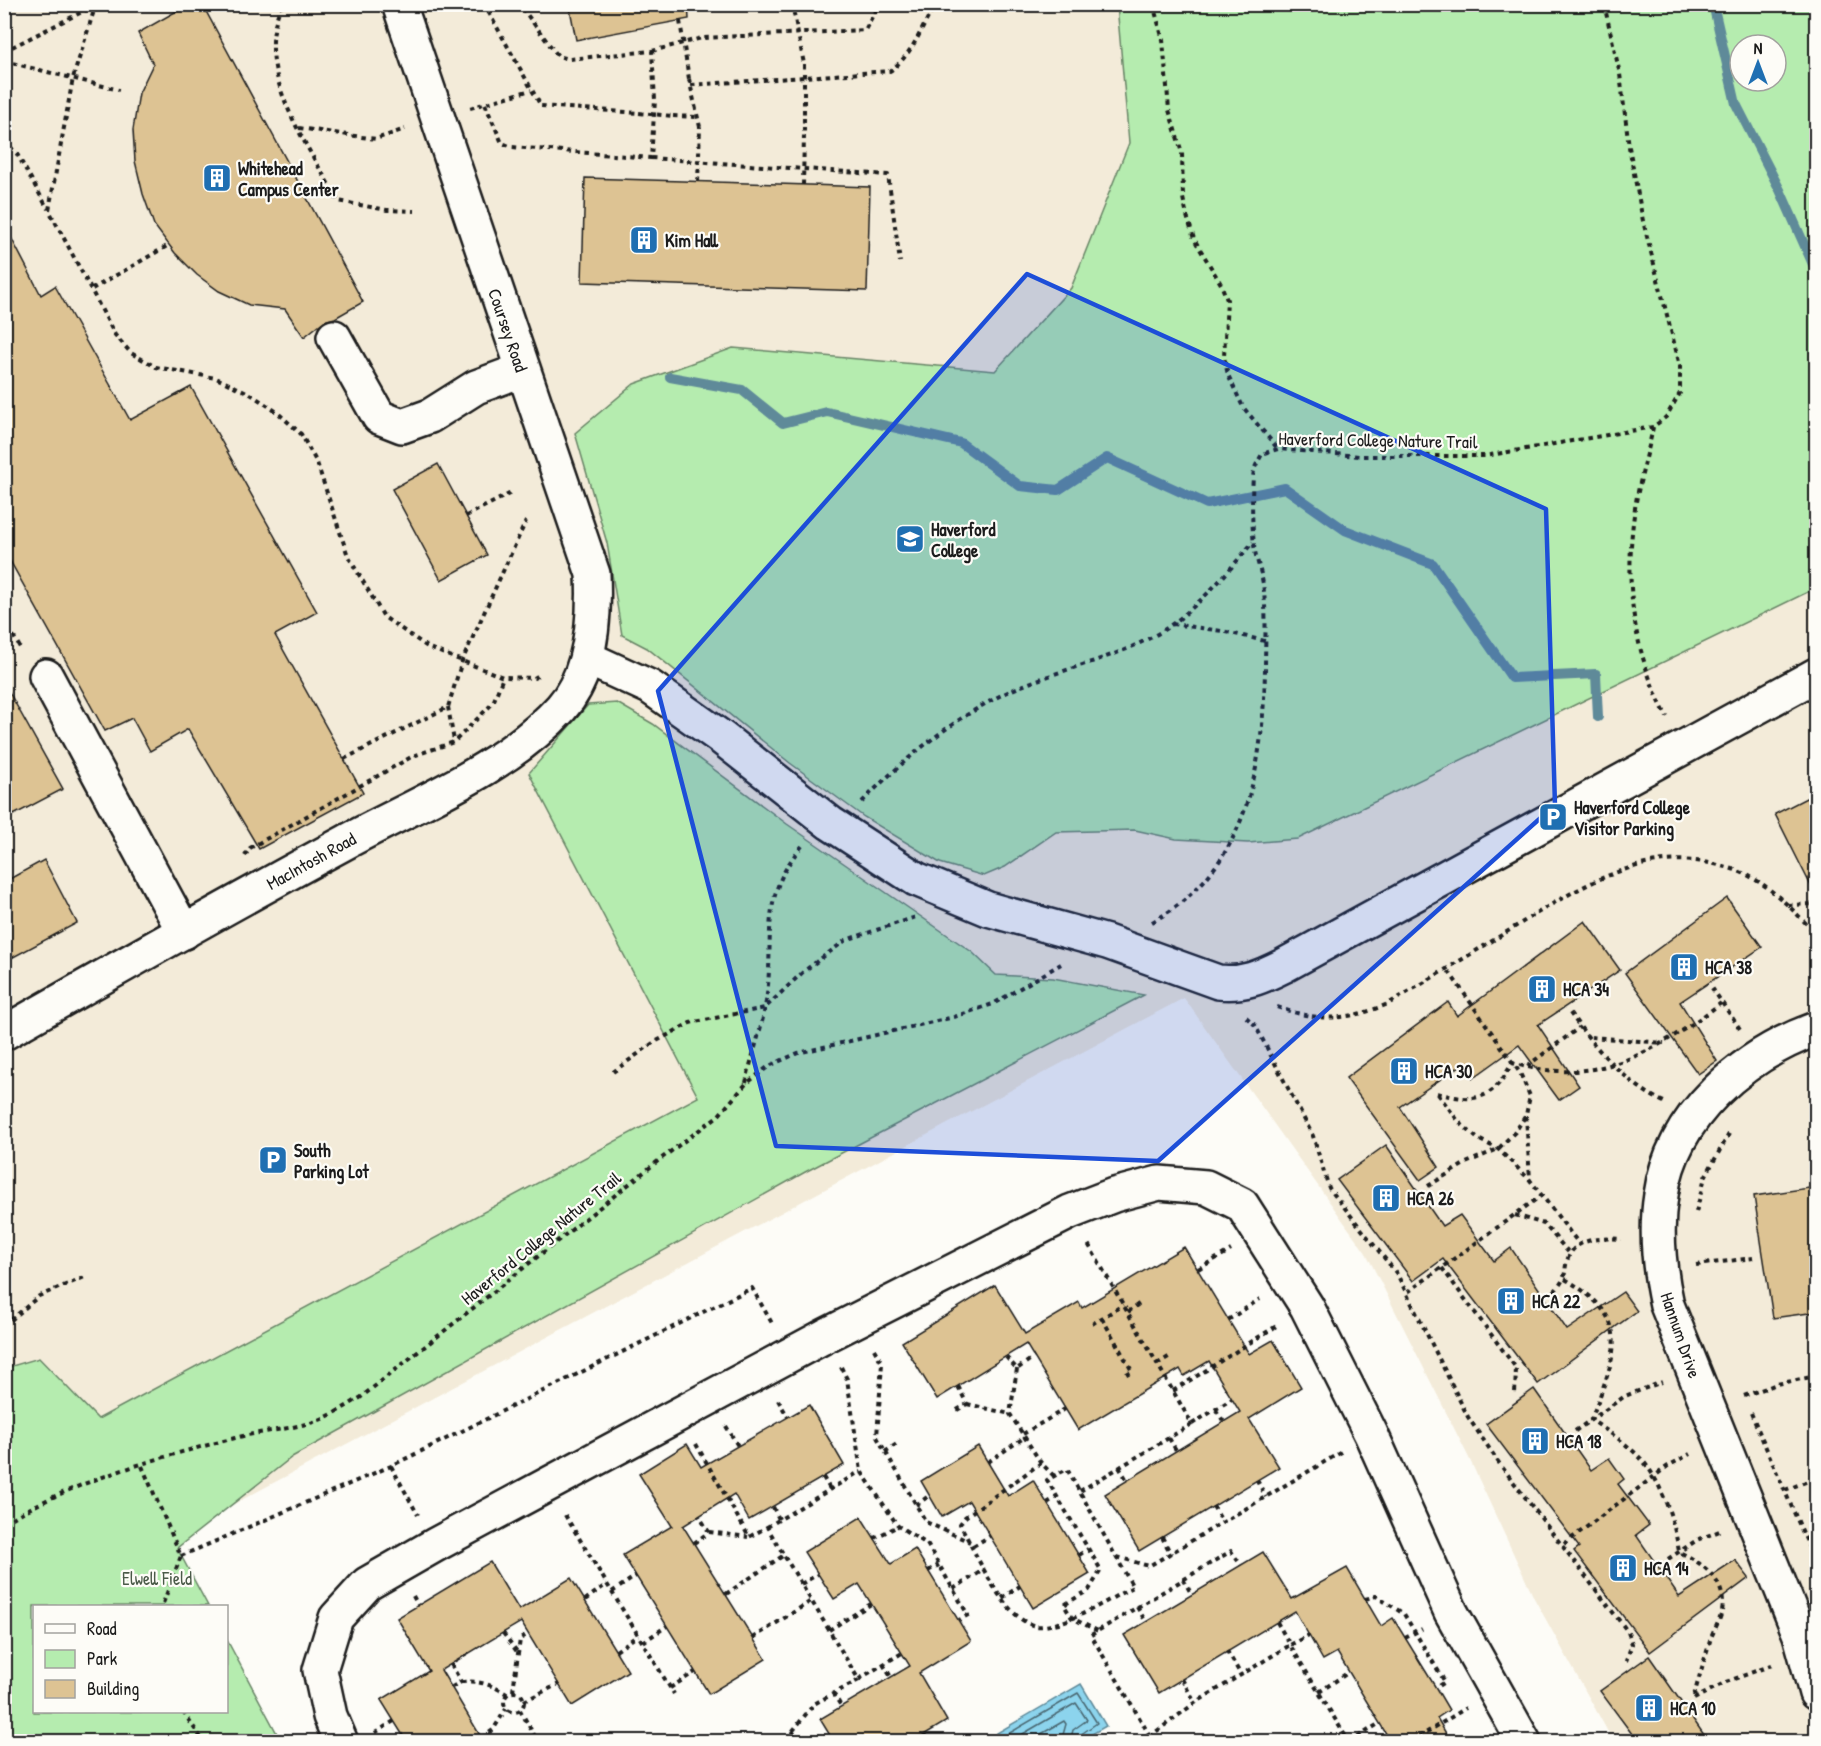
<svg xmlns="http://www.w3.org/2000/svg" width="1821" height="1746" font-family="'Patrick Hand',sans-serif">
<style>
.built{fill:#f3ebd9;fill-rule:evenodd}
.green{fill:#b5ecaf;stroke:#688466;stroke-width:1.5;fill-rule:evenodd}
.water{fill:#8cd4ed;stroke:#5f8a99;stroke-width:1.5}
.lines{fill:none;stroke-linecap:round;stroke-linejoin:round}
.shore{stroke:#496670;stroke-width:1.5}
.stream{stroke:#5f8a99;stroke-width:10}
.building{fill:#ddc393;stroke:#1c1c1c;stroke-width:1.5}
.minor-casing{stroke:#1c1c1c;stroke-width:38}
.path{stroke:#1c1c1c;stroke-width:4;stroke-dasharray:4.5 4.5;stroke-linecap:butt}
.minor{stroke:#fdfcf7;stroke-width:33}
.path-bridge{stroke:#1c1c1c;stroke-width:4;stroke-dasharray:4.5 4.5;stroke-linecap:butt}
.marked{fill:#1d4ed8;fill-opacity:0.2;stroke:#1d4ed8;stroke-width:4.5;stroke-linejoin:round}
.labels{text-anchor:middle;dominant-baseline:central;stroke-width:4.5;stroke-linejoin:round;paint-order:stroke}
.poi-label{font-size:18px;font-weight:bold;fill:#1c1c1c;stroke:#fdfcf7;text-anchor:start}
.street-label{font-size:18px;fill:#1c1c1c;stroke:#fdfcf7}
.park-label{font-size:18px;fill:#4a5a48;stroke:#fdfcf7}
</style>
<rect width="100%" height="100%" fill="#fdfcf7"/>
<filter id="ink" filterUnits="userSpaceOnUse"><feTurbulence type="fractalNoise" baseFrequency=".0167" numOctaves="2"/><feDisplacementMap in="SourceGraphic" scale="12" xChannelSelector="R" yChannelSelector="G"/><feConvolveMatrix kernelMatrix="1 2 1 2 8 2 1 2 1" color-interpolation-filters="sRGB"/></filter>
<g filter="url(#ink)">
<path class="built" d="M5 5H1816V1741H1613L1534 1598 1469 1458 1366 1253 1184 998 174 1536 34 1606 5 1627ZM1740 45H1776V81H1740Z"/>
<g class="green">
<path d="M1117 5H1816V588L1298 839 1248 843 1176 839 1135 830 1056 832 1005 867 984 876 940 863 864 817 790 763 647 648 622 635 607 543 575 433 634 384 733 348 995 371 1071 288 1129 143ZM1740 45H1776V81H1740Z"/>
<path d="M617 703 653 724 787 824 972 952 996 975 1053 978 1144 995 807 1171 292 1457 177 1548 208 1606H34V1712H226L227 1640 281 1741H5V1368L39 1358 98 1419 698 1097 529 773 588 705Z"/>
</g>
<path class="water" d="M1081 1684 1106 1726 1080 1741H1002L997 1733Z"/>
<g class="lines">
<g class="shore">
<path d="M1007 1742 1008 1734 1078 1693 1097 1723 1080 1735 1078 1742"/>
<path d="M1014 1742 1016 1738 1076 1703 1087 1720 1073 1730 1070 1742"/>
<path d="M1027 1742 1064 1721 1066 1724 1061 1742"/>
</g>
<g class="stream">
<path d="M1713 4 1736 104 1780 190 1816 271"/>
<path d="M670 377 742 390 783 423 827 412 961 443 1020 486 1058 490 1107 458 1207 504 1285 488 1345 530 1433 564 1512 678 1596 674 1598 717"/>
</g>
</g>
<g class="building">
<path d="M189 4H202L363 302 335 318 324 321 304 337 285 309 249 305 219 291 197 275 175 253 154 225 143 194 135 161 133 130 139 93 153 64 138 33Z"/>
<path d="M569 4H688L689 19 576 40Z"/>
<path d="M585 178 870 187 867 291 582 282Z"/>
<path d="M4 224 41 295 55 286 130 420 191 387 317 612 275 635 363 793 259 849 188 729 150 751 132 718 105 731 4 550Z"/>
<path d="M438 464 487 555 441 580 392 489Z"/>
<path d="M4 683 63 789 4 820Z"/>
<path d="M1816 793V896L1775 814Z"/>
<path d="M44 860 77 923 4 962V882Z"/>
<path d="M1727 898 1762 947 1680 1002 1717 1061 1698 1074 1625 973Z"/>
<path d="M1585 921 1620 970 1538 1025 1579 1086 1559 1100 1519 1045 1473 1078 1463 1064 1400 1107 1439 1167 1420 1180 1346 1078 1448 1002 1457 1016Z"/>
<path d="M1386 1145 1442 1226 1460 1215 1494 1261 1511 1248 1567 1330 1623 1292 1637 1311 1538 1384 1443 1259 1413 1281 1337 1180Z"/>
<path d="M1816 1187V1312L1773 1318 1754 1196Z"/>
<path d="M1184 1247 1249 1354 1273 1340 1301 1387 1249 1419 1279 1467 1139 1551 1105 1494 1240 1412 1209 1361 1184 1376 1180 1369 1078 1430 1026 1344 937 1399 902 1342 995 1285 1025 1334 1079 1302 1082 1308Z"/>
<path d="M1534 1389 1591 1470 1609 1458 1624 1479 1618 1484 1649 1525 1636 1535 1679 1597 1735 1560 1749 1578 1650 1652 1574 1551 1579 1547 1486 1424Z"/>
<path d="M809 1405 844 1465 749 1520 734 1494 683 1526 766 1659 709 1694 623 1555 672 1526 639 1474 687 1444 701 1467Z"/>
<path d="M978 1446 1008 1496 1033 1480 1090 1574 1033 1608 969 1501 942 1517 921 1481Z"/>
<path d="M861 1517 891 1564 915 1549 971 1641 919 1673 947 1721 912 1742H834L820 1719 910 1666 859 1584 834 1599 804 1552Z"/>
<path d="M1263 1552 1292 1599 1347 1568 1381 1626 1393 1618 1436 1688 1449 1710 1437 1718 1451 1742H1391L1337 1652 1323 1660 1295 1611 1159 1693 1124 1635Z"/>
<path d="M490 1562 519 1610 571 1578 628 1671 572 1706 521 1622 441 1670 484 1742H407L381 1700 429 1671 397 1618Z"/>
<path d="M1649 1656 1709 1742H1638L1600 1691Z"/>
</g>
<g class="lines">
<g class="minor-casing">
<g id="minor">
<path d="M334 337 379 417 402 426 430 416 476 387 522 370"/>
<path d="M587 658 650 687 722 738 830 823 916 879 988 909 1107 942 1218 982C1243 985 1261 977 1283 966L1816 675"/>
<path d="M46 676 184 932"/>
<path d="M1816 1029C1744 1055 1672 1115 1661 1195 1655 1232 1659 1269 1667 1305L1800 1635 1816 1693"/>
<path d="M4 1033C118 968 231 904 346 842 416 804 507 768 561 708 592 674 595 617 593 574L399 4"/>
<path d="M341 1742 330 1716 320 1670 336 1618 367 1584 435 1545 825 1336 1070 1212 1114 1195 1159 1183 1206 1187 1242 1205 1307 1307 1371 1434 1451 1612 1524 1742"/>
</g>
</g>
<g class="path">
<path d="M96 4 73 78 49 210 115 335 131 353 156 367 216 378 249 393 277 412 301 434 317 463 348 556 384 617 429 648 503 677 534 678 541 674"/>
<path d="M282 4C251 70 307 143 338 201L387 210 414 211"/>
<path d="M484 4 541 106 639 113"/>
<path d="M1153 4 1163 40 1169 110 1182 153 1183 198 1187 216 1194 239 1221 284 1227 300 1224 357 1228 375 1243 407 1278 449"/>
<path d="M4 51 96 5"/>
<path d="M652 51 702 38 865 30 879 4"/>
<path d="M4 61 119 90"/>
<path d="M804 64V135"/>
<path d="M689 79 700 127"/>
<path d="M691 85 890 71C912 55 922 28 935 4"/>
<path d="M485 104 502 143 512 147 651 158 655 100 652 51 569 59 558 56 519 4"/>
<path d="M470 108 531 90"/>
<path d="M673 116 697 117"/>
<path d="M299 128 376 139 405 129"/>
<path d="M4 140 17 154 48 209"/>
<path d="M651 158 888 175 900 262"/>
<path d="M92 289 169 245"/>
<path d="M1653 427C1648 454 1639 481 1635 508 1624 581 1632 651 1667 717"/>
<path d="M466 516 513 492"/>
<path d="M4 620 22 651"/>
<path d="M1172 624 1222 631 1265 641"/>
<path d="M448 707 454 741"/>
<path d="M344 759 448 707 462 661 526 521"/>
<path d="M862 802C901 762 944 726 994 699 1047 670 1111 663 1162 631 1198 608 1226 574 1253 542"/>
<path d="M245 856 250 848 413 756 454 742 493 703 503 677"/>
<path d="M1788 905 1816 904"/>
<path d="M1152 922C1247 869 1263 770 1265 670 1265 642 1267 612 1263 584 1261 570 1255 557 1254 544 1252 530 1251 484 1254 471 1255 466 1259 460 1262 454L1278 449 1359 456H1485L1653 427 1666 417 1680 393V366L1643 221 1629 147 1620 74 1604 4"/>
<path d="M1712 988 1740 1029"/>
<path d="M1277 1007C1320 1022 1346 1021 1388 1004 1427 981 1466 957 1505 933 1578 888 1649 838 1738 871 1769 883 1794 911 1816 934"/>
<path d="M1570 1013C1593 1046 1627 1085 1664 1102"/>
<path d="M1246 1017 1255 1025 1313 1136 1329 1188 1397 1274 1468 1417 1499 1463 1628 1632 1632 1644 1626 1661"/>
<path d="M1591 1037 1664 1043"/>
<path d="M1527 1066 1580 1027"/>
<path d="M613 1072 653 1043 690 1023 765 1008 804 971 846 940 916 917"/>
<path d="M746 1083C751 1057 761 1032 765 1007 777 942 755 900 803 845"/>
<path d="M1437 1093C1478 1104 1493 1099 1512 1063 1596 1088 1656 1052 1721 1003"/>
<path d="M1438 1094 1459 1122 1478 1139 1498 1149 1530 1180 1580 1245"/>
<path d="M1526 1116 1530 1180"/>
<path d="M1428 1186 1466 1163 1498 1149 1515 1132 1526 1115 1530 1096 1520 1073 1447 969"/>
<path d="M1696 1212 1705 1177 1730 1132"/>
<path d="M1515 1215 1544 1224 1570 1254"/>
<path d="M1696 1265 1753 1258"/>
<path d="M1442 1268 1516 1368 1515 1394"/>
<path d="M1198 1269 1231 1250"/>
<path d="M1565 1279C1637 1321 1614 1356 1591 1420 1609 1432 1628 1444 1643 1461 1662 1483 1675 1524 1679 1552 1702 1562 1728 1582 1722 1611 1720 1621 1713 1631 1710 1641 1704 1661 1698 1680 1693 1700"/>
<path d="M1408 1292 1542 1195"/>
<path d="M1554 1292C1571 1273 1561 1271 1570 1254 1579 1237 1606 1238 1622 1239"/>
<path d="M1128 1312 1140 1303"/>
<path d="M1102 1318 1132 1371 1123 1376"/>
<path d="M1228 1320 1260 1299"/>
<path d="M1092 1324 1123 1305"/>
<path d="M4 1326 39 1296 85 1277"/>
<path d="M874 1349 882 1363 877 1437 926 1522 970 1542"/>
<path d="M1006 1357 1017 1369 1034 1357"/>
<path d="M1157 1364 1172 1355"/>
<path d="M841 1367 847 1379 861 1471 898 1526 927 1544 968 1615 959 1620"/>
<path d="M1017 1369 1010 1414 1041 1463"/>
<path d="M1173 1391 1278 1325"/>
<path d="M1744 1396 1777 1384 1816 1376"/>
<path d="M778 1400 788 1417"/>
<path d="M967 1404 1010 1414"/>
<path d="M957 1410 967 1404 958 1386"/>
<path d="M1216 1410 1224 1422"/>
<path d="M1751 1413 1816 1563"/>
<path d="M1192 1424 1232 1399"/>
<path d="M726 1426 738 1446"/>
<path d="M1575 1431 1625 1396 1662 1382"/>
<path d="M1023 1434 1065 1409"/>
<path d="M1169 1438 1176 1450"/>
<path d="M696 1444 749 1537 767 1527 859 1680 814 1704 784 1742"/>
<path d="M885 1452 898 1443"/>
<path d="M988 1462 1025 1437"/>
<path d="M142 1466 181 1556 162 1606"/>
<path d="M391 1466 418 1515"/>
<path d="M1119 1467 1127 1480"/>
<path d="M1054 1476 1041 1463 965 1517 960 1524C975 1551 1008 1632 1044 1626 1076 1622 1105 1601 1133 1587L1067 1469 1047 1480 1101 1570 1089 1590 1064 1605 1072 1618 1098 1631"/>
<path d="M823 1477 830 1489"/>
<path d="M1257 1480 1266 1497"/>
<path d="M1785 1490 1816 1478"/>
<path d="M1080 1491 1192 1424 1087 1242"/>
<path d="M1047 1503 1057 1497"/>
<path d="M916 1505 930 1495"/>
<path d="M1213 1506 1223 1523"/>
<path d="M773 1507 779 1519"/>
<path d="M565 1515 674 1694"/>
<path d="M4 1523C73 1481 157 1458 235 1438 258 1432 283 1430 306 1424 325 1420 343 1408 360 1398L658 1161 719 1115 746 1084 769 1066 798 1053 954 1017 993 1004 1061 964"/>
<path d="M767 1527 861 1471"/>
<path d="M709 1532 748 1537"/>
<path d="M1162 1537 1171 1554"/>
<path d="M874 1538 898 1526"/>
<path d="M694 1543 709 1532 699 1516"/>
<path d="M1564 1544 1668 1466 1690 1454"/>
<path d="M973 1546 990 1536"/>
<path d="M1079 1555 1088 1549"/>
<path d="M181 1556 391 1466 752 1288 773 1325"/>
<path d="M1117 1557 1149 1566 1343 1451"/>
<path d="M1668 1559 1697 1540 1722 1530"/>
<path d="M928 1571 939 1565"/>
<path d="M1183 1579 1192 1595"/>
<path d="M801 1584 818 1574"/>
<path d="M953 1589 985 1569"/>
<path d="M612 1592 636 1576"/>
<path d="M726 1594 784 1555"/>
<path d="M413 1596 418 1605"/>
<path d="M1002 1598 1020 1586"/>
<path d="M1365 1599 1376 1596 1404 1614 1445 1682 1436 1688"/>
<path d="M585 1600 607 1584"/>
<path d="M1137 1607 1146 1622"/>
<path d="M1277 1622 1290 1645 1309 1635"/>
<path d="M829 1630 871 1604"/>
<path d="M503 1633 518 1653"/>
<path d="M753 1638 811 1601"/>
<path d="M1405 1638 1422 1629"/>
<path d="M643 1642 667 1626"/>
<path d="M616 1651 638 1635"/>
<path d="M1227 1651 1241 1675"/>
<path d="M451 1664 461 1682 452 1687"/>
<path d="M883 1664 891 1677"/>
<path d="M859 1679 902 1653"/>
<path d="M1182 1679 1195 1703"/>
<path d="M461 1682C479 1680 492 1685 507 1694"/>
<path d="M670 1688 695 1672"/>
<path d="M513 1691 520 1639 528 1634"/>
<circle cx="514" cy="1702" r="10"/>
<path d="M1319 1692 1349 1672"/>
<path d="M833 1693 841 1706"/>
<path d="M1694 1699 1726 1682 1772 1665"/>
<path d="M524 1701 559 1684"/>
<path d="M520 1710 538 1742"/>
<path d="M183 1712 204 1742"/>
<path d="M792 1731 800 1742"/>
<path d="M375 1733 394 1721"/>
<path d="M924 1734 929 1742"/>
<path d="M1150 1736 1091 1635 1231 1551 1241 1565"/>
<path d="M482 1738 493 1730 506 1709"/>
<path d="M1142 1742 1195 1703 1290 1645 1349 1742"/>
<path d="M1350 1742 1380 1723"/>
<path d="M1411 1742 1466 1708"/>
</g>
<use href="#minor" class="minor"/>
<g class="path-bridge">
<path d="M792 4 804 64"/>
<path d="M680 21 689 79"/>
<path d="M639 113 673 116"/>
<path d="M698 182 700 127"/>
<path d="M803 185 804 135"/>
</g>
</g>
</g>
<path class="marked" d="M1027 274 1546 509 1555 805 1158 1161 776 1146 658 691Z"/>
<defs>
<g id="building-square" transform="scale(1.5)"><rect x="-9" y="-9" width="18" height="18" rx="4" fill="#1f6fb2" stroke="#fdfcf7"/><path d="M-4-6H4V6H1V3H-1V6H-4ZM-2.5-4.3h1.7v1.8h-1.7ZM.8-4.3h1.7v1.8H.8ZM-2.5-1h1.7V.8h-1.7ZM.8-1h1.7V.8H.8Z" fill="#fff"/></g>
<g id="university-square" transform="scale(1.5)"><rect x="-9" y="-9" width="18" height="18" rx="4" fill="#1f6fb2" stroke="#fdfcf7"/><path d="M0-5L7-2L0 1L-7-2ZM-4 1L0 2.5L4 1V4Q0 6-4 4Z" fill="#fff"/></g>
<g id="parking-square" transform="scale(1.5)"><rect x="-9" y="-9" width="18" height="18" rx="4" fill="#1f6fb2" stroke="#fdfcf7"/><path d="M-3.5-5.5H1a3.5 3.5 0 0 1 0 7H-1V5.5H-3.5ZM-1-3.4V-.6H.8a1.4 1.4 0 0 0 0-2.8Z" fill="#fff"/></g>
</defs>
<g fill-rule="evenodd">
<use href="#building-square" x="217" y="178"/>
<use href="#building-square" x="644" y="240"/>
<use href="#university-square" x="910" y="539"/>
<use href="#parking-square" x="1553" y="817"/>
<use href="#building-square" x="1684" y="967"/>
<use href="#building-square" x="1542" y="989"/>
<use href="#building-square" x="1404" y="1071"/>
<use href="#parking-square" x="273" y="1160"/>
<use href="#building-square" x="1386" y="1198"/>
<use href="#building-square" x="1511" y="1301"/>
<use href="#building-square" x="1535" y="1441"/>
<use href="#building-square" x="1623" y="1568"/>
<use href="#building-square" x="1649" y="1708"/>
</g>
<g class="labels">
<g class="poi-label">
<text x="238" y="168">Whitehead<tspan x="238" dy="21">Campus Center</tspan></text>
<text x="665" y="240">Kim Hall</text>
<text x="931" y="529">Haverford<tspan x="931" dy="21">College</tspan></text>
<text x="1574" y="807">Haverford College<tspan x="1574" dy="21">Visitor Parking</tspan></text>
<text x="1705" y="967">HCA 38</text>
<text x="1563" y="989">HCA 34</text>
<text x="1425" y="1071">HCA 30</text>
<text x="294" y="1150">South<tspan x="294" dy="21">Parking Lot</tspan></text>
<text x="1407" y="1198">HCA 26</text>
<text x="1532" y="1301">HCA 22</text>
<text x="1556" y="1441">HCA 18</text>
<text x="1644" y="1568">HCA 14</text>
<text x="1670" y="1708">HCA 10</text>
</g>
<g class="street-label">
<text transform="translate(508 330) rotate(71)">Coursey Road</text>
<text transform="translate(1378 440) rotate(1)">Haverford College Nature Trail</text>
<text transform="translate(311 861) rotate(-29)">MacIntosh Road</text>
<text transform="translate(541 1238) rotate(-39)">Haverford College Nature Trail</text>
<text transform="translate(1681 1335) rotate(71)">Hannum Drive</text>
</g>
<g class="park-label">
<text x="157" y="1578">Elwell Field</text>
</g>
</g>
<rect width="1821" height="1746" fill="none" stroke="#fdfcf7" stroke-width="24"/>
<rect x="12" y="12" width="1797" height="1722" fill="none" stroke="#1c1c1c" stroke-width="2" filter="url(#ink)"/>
<rect x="33" y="1605" width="195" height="108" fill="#fdfcf7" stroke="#a3a29f" stroke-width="1.5"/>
<rect x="45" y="1624" width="30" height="9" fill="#fdfcf7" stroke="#a3a29f" stroke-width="1.5"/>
<text x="87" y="1635" font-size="18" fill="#1c1c1c">Road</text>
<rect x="45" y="1650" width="30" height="18" fill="#b5ecaf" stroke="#a3a29f" stroke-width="1.5"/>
<text x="87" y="1665" font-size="18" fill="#1c1c1c">Park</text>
<rect x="45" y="1680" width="30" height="18" fill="#ddc393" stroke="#a3a29f" stroke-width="1.5"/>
<text x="87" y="1695" font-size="18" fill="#1c1c1c">Building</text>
<g transform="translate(1758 63)"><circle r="28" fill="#fdfcf7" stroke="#a3a29f" stroke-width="1.5"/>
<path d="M0-4.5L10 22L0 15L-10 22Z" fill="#1f6fb2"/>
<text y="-9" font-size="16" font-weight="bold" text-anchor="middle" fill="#1c1c1c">N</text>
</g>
</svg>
